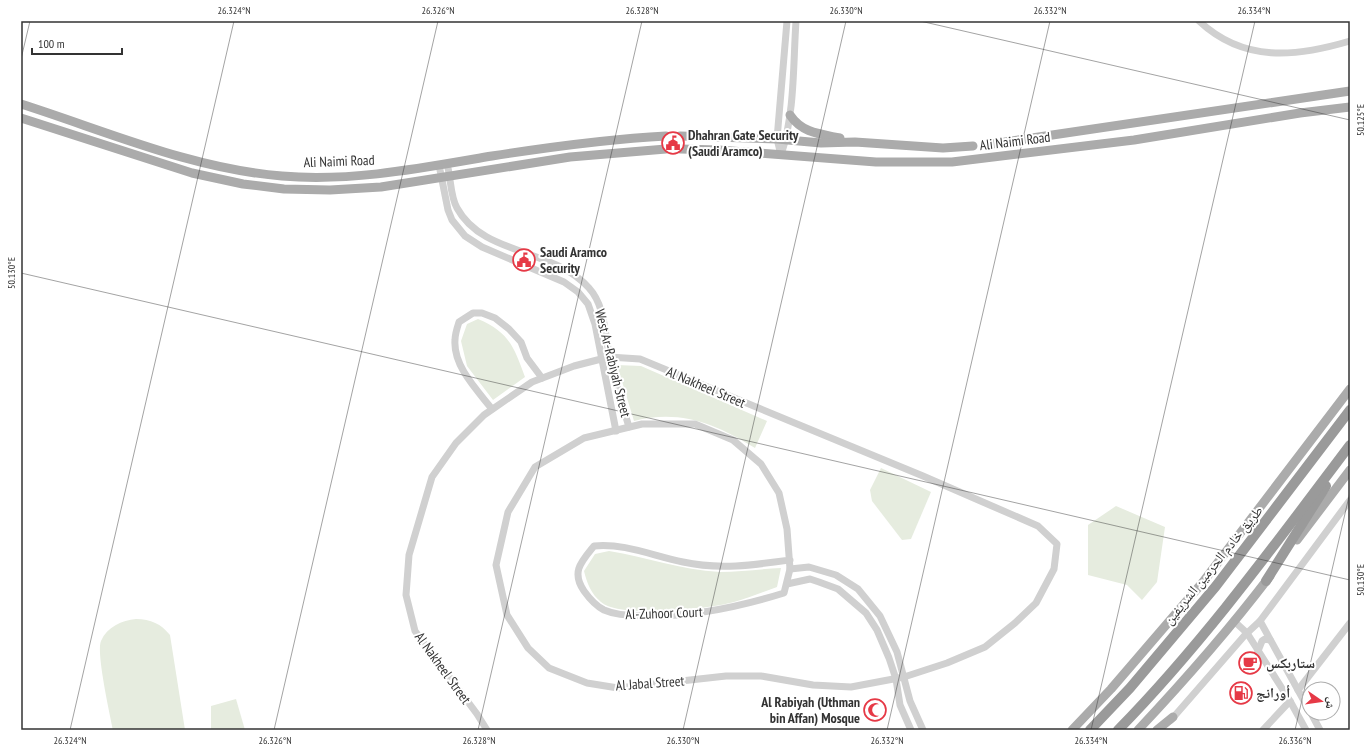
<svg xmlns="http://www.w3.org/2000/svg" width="1371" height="751" font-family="'PT Sans Narrow','Noto Naskh Arabic',sans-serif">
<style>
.green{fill:#e6ecdf}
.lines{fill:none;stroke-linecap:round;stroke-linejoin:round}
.minor{stroke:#d0d0d0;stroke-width:7}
.major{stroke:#ababab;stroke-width:9}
.highway{stroke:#9a9a9a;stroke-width:10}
.ticks{fill:none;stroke:#333;stroke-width:1;stroke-opacity:0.45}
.labels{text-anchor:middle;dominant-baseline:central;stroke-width:4;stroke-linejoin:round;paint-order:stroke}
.poi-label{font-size:14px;font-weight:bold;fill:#333;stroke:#fff;text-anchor:start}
.street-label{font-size:14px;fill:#333;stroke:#fff}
.neatline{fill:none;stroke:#333;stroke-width:1.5}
.ticks-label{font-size:10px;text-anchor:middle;fill:#333}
</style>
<rect width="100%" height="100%" fill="#fff"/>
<g class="green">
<path d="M478 319C509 332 514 347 525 377L493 400 467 366 461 341 467 324Z"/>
<path d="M617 365 641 366 767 421 755 448C716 424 680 409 634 421Z"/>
<path d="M881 468 931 492 911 539 902 540 872 501 870 490Z"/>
<path d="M1116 506 1165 527 1157 582 1142 600 1127 585 1088 575V525Z"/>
<path d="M609 551C646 557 681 570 720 572 740 572 761 569 781 568L777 587C763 592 748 598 734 602 709 609 621 619 601 602 591 594 587 583 584 571L595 554Z"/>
<path d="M136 619C151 619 161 624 170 635L185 730H113C110 714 96 652 101 641 107 627 122 620 136 619Z"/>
<path d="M236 699 245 730H211V706Z"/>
</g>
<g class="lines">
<g class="minor">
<path d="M1199 21C1244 63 1296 57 1350 41"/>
<path d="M781 155C795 113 793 65 796 21"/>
<path d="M781 155 777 139 787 21"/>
<path d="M447 164C451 177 450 196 457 208 483 256 554 248 589 288 606 307 604 334 610 357 615 381 622 404 629 427"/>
<path d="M439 165 448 210 452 220 465 236 482 247 564 282 578 292 588 304 595 324 616 431"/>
<path d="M492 409C477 390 453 366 455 340 455 334 457 328 459 322L473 313H482L495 318 509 329 521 342 527 358 542 378"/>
<path d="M790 569 809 567 836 575 858 589 880 616 897 652 910 701 923 730"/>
<path d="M787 584 810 579 819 582 838 589 866 613 877 630 889 658 896 679 900 705 911 730"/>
<path d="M1260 621 1309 710"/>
<path d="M1235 622 1247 633 1290 701 1306 730"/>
<path d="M1258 651 1262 641 1265 639 1270 640"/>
<path d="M1298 690 1350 623"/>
<path d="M1311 713 1320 730"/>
<path d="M1171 720 1245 635 1260 621 1350 500"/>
<path d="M487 730 477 714 415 631 406 595 409 555 432 477 456 443 484 415 532 382 574 366 609 357 640 359 923 476 1038 526 1057 544 1054 569 1036 603 1015 623 985 647 947 663 904 677 851 687 813 685 761 676H726L618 688 587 683 549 668 528 648 507 615 496 565 508 512 535 467 584 438 642 424H695L733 440 761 464 779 493 787 529 790 569 784 593C739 607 694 617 646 616 631 615 618 616 604 610 596 606 589 598 584 591 571 572 581 562 594 546 625 543 653 556 683 562 719 570 754 565 790 560"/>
<path d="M1263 730 1290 701"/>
</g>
<g class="major">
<path d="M21 104C106 131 192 169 282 176 352 182 422 168 492 156 550 147 607 139 666 136"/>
<path d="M790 115C802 133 820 134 840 138"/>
<path d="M21 118 192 173 243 184 284 189 330 190 381 187 570 157 666 149"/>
<path d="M680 136 777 139 821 143 855 142 943 148 973 146"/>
<path d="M985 145 1350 91"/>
<path d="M680 149 719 150 876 162H952L1134 140 1300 113 1350 107"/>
<path d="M1297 540 1350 470"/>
<path d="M1072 730 1111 689 1203 582 1350 389"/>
<path d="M1138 730C1185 680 1229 630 1270 576"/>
<path d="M1157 730 1173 717"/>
</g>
<g class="highway">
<path d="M1266 581 1326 486"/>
<path d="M1090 730 1130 688 1216 586 1350 410"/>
<path d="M1118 730C1204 642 1276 543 1350 445"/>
</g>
</g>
<path class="ticks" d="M920 21 1350 120M21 59 30 21M21 273 1350 580M70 730 234 21M274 730 438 21M478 730 642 21M683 730 846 21M887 730 1050 21M1091 730 1255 21M1295 730 1350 492"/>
<defs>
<g id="civic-ring" transform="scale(1.15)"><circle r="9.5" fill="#fff" stroke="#e63946" stroke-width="1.5"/><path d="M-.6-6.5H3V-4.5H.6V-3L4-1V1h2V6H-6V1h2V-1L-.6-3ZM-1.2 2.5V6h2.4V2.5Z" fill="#e63946"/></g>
<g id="cafe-ring" transform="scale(1.15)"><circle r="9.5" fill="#fff" stroke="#e63946" stroke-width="1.5"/><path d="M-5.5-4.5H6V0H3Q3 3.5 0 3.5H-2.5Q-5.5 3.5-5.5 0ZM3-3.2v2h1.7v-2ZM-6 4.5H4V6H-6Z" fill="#e63946"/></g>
<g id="fuel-ring" transform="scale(1.15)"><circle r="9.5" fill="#fff" stroke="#e63946" stroke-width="1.5"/><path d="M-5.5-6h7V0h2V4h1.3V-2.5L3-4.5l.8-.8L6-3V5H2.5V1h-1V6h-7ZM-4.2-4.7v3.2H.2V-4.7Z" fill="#e63946"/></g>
<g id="mosque-ring" transform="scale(1.15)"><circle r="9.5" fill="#fff" stroke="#e63946" stroke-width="1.5"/><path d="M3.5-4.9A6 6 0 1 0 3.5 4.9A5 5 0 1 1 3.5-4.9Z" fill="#e63946"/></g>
</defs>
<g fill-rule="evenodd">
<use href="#civic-ring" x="673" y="143"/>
<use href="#civic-ring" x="524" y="260"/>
<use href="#cafe-ring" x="1250" y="663"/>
<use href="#fuel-ring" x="1241" y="693"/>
<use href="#mosque-ring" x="875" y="710"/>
</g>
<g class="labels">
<g class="poi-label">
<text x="688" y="135">Dhahran Gate Security<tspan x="688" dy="16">(Saudi Aramco)</tspan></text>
<text x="540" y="252">Saudi Aramco<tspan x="540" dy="16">Security</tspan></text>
<text x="1266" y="663">ستاربكس</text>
<text x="1256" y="693">أورانج</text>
<text x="860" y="702" text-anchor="end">Al Rabiyah (Uthman<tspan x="860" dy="16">bin Affan) Mosque</tspan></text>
</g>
<g class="street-label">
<text transform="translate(1015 141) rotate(-7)">Ali Naimi Road</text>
<text transform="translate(339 161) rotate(-2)">Ali Naimi Road</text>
<text transform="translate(613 363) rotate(76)">West Ar-Rabiyah Street</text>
<text transform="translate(706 387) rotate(23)">Al Nakheel Street</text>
<text transform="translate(1213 565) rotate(-51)">طريق خادم الحرمين الشريفين</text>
<text transform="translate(664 613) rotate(-2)">Al-Zuhoor Court</text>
<text transform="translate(443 668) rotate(54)">Al Nakheel Street</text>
<text transform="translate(650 683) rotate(-4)">Al Jabal Street</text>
</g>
</g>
<rect width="1371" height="751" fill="none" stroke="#ffffff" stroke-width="44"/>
<g transform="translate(1321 701) rotate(103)"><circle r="19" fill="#ffffff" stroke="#adadad"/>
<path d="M0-3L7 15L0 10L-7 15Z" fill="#e63946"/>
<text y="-6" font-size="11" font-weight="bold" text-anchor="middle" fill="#333333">ش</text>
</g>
<path d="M32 48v6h90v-6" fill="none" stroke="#333333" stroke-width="2"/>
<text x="38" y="48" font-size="12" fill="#333333" stroke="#ffffff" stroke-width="3" paint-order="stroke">100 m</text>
<rect x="22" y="22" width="1327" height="707" class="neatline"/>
<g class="ticks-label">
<text x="234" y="14">26.324°N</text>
<text x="438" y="14">26.326°N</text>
<text x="642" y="14">26.328°N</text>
<text x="846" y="14">26.330°N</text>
<text x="1050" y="14">26.332°N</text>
<text x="1254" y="14">26.334°N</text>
<text transform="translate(1360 120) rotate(-90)" y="4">50.125°E</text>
<text transform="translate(11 273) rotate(-90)" y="4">50.130°E</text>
<text transform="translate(1360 580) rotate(-90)" y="4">50.130°E</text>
<text x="70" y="744">26.324°N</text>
<text x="275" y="744">26.326°N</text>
<text x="479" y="744">26.328°N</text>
<text x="683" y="744">26.330°N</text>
<text x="887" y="744">26.332°N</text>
<text x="1091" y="744">26.334°N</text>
<text x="1295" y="744">26.336°N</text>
</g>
</svg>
